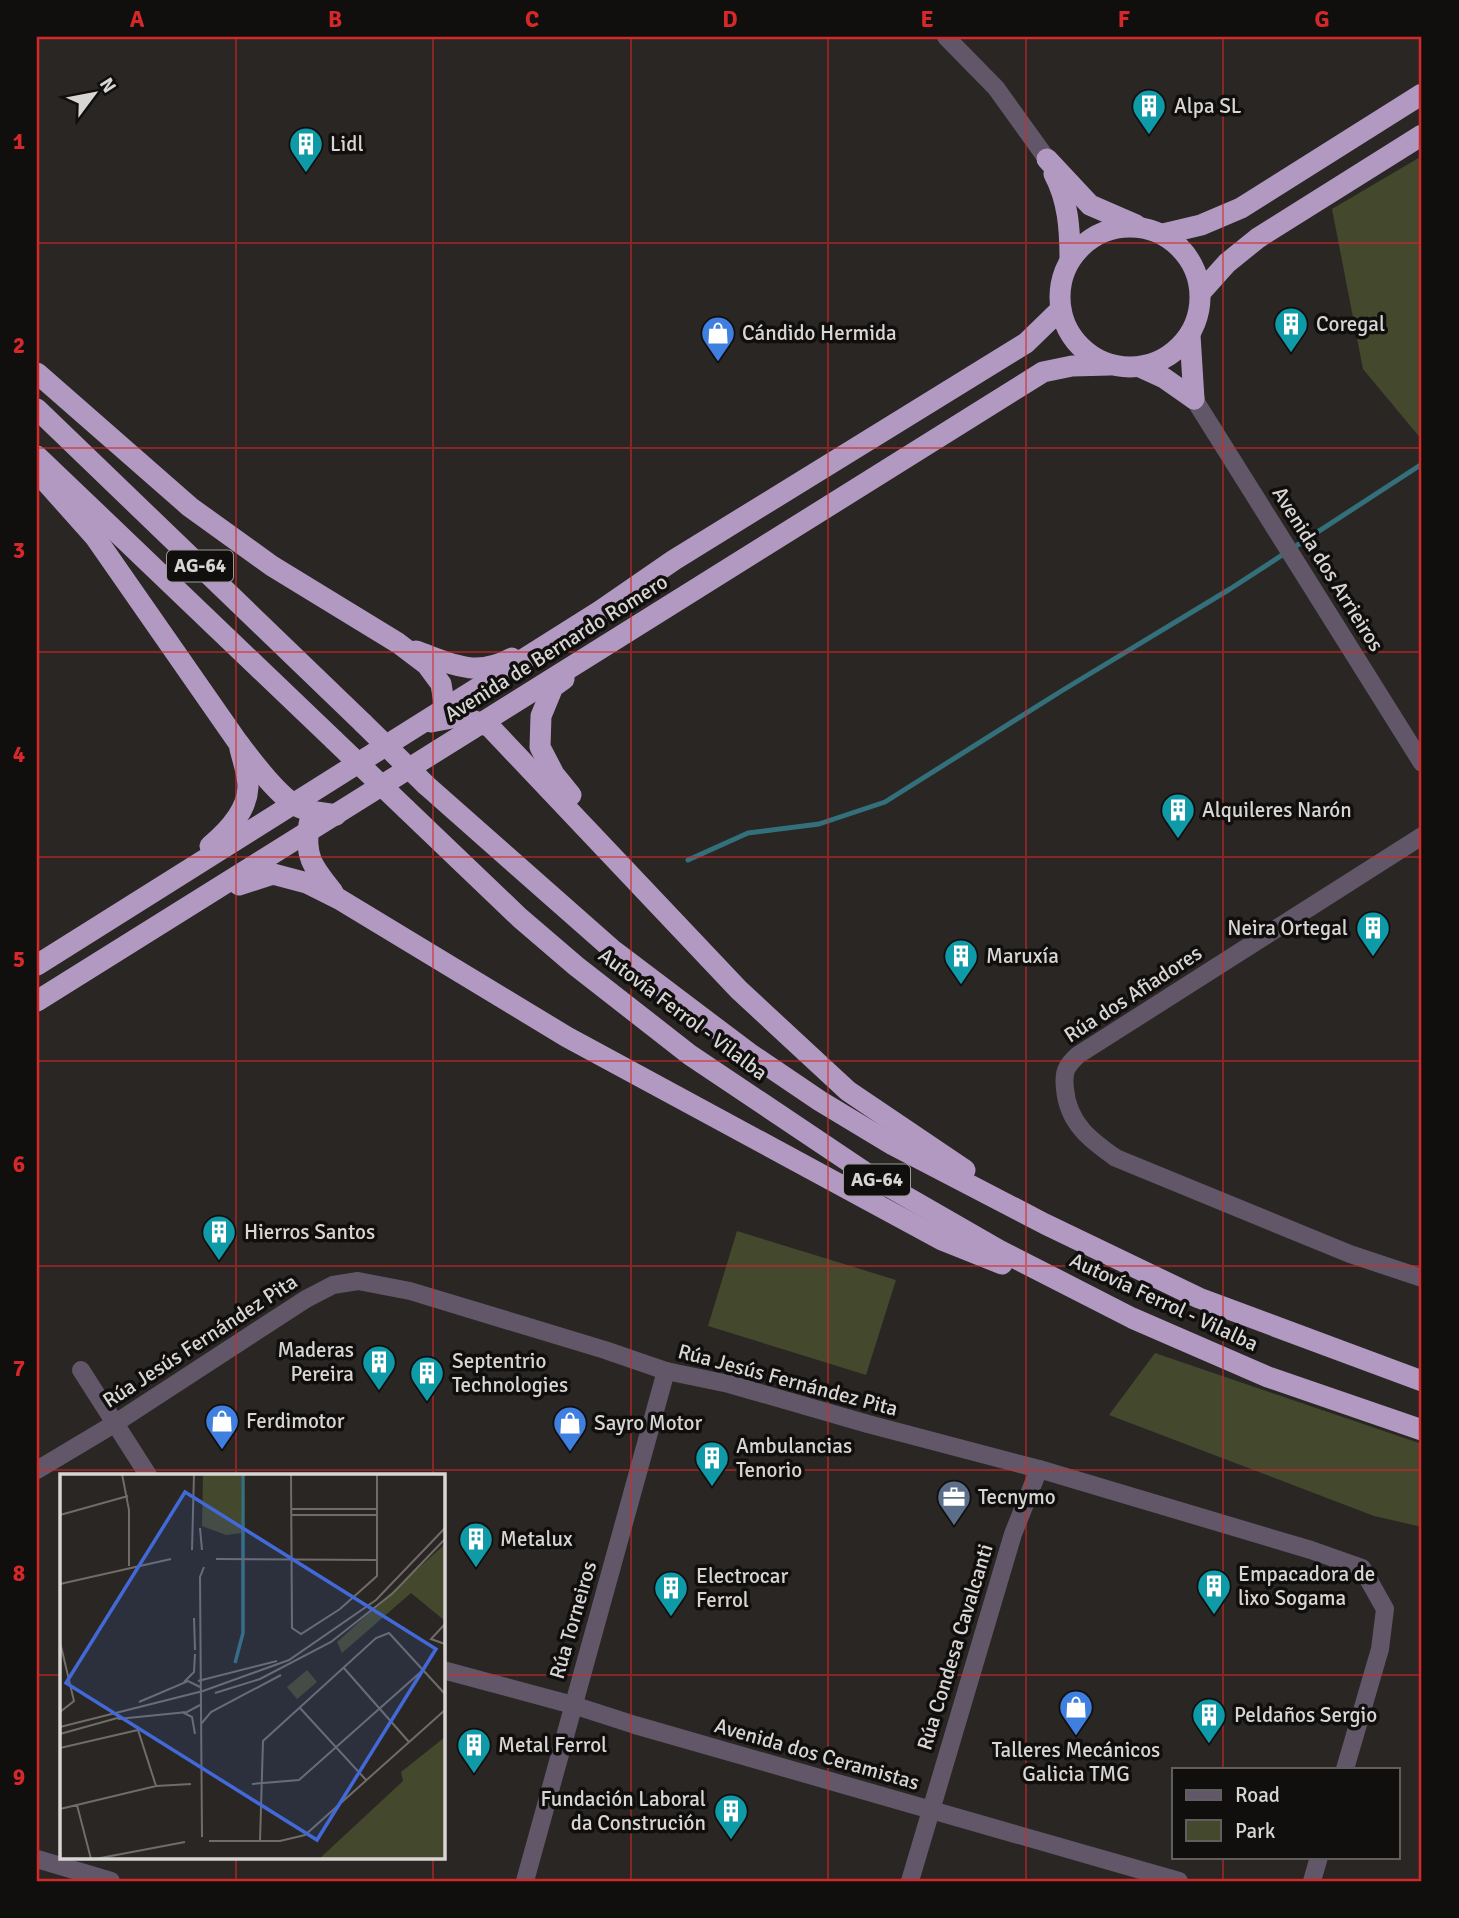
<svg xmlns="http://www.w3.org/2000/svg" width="1459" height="1918" font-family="Signika,sans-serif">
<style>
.green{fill:#44482d}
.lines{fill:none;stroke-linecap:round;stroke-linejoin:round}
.stream{stroke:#346f7c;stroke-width:5}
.minor{stroke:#615768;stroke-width:18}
.highway{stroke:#b199c2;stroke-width:21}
.highway-bridge{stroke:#b199c2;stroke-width:21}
.grid{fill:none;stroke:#d62828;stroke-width:2;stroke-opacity:0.55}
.labels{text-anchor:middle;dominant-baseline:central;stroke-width:7;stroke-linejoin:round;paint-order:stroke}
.shield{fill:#110f0e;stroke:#9c9a99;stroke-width:2}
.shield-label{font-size:19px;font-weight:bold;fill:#d8d6d4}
.poi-label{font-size:21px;fill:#d8d6d4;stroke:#110f0e;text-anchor:start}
.street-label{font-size:21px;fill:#d8d6d4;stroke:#110f0e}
.inset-river{fill:none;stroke:#346f7c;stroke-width:3.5}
.inset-road{fill:none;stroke:#6f6c6a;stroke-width:2}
.view{fill:#4269d7;fill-opacity:0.15;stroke:#4269d7;stroke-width:3.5}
.inset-edge{fill:none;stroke:#d8d6d4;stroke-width:3.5}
.neatline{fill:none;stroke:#d62828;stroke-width:2.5}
.grid-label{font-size:23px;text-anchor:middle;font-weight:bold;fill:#d62828}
</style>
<rect width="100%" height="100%" fill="#292623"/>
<g class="green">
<path d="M1422 156V440L1363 369 1332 209Z"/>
<path d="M737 1231 896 1280 866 1375 708 1326Z"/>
<path d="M1155 1353 1422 1444V1527L1374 1516 1109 1415Z"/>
</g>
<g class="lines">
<path class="stream" d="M688 860 748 833 819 824 885 802 1063 690 1230 589 1422 464"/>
<g class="minor">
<path d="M946 37 996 88 1047 159"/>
<path d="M1194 399 1422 763"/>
<path d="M1422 836 1078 1055C1066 1066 1063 1072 1065 1089 1068 1123 1090 1140 1116 1158L1350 1254 1422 1278"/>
<path d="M81 1370 148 1475"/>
<path d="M37 1470 114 1424 306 1299 333 1285 358 1281 410 1291 605 1350 666 1371 729 1384 868 1424 1039 1469 1311 1550 1362 1568 1385 1609 1380 1649 1345 1769"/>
<path d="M443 1670 573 1705 635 1725 1179 1881"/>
<path d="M37 1859 111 1881"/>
<path d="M525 1881 666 1371"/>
<path d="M910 1881 1013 1534 1039 1469"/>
<path d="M1312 1881 1319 1857"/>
</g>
<g class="highway">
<path d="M1047 159 1090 205 1136 225"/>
<path d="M1054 174C1068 200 1070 229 1070 259"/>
<circle cx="1130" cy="297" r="70"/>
<path d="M1163 234 1201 225 1241 208 1422 94"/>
<path d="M1201 292 1227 263 1258 238 1422 135"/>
<path d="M1190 335 1194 399"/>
<path d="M1140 367 1164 378 1194 399"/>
<path d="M37 373 190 507 272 566 398 643 427 665 441 684 445 709 442 719"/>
<path d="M37 409 363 723"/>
<path d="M37 456 334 740"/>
<path d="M37 472 95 537 237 741C251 759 281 801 303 809 313 812 325 813 336 815"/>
<path d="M416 651C452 664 475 678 512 658"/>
<path d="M564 679 553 687 541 716 540 747 554 774 571 795"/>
<path d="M431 722 462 716 490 727 739 990 848 1091 965 1170"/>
<path d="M426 785 614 951 749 1053 820 1101 893 1145 1045 1224 1199 1298 1422 1381"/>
<path d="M406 809 520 918 576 966 690 1055 872 1177 999 1250 1132 1318 1268 1377 1422 1430"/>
<path d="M309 824C304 857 313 867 333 892"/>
<path d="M210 846C227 832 247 812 248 787 248 775 243 761 240 749"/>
<path d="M239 885 273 874 307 883 339 899 567 1037 942 1240 1002 1264"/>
<path d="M37 965 600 611 674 560 1026 343 1061 309"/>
<path d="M37 1001 1043 372 1072 366 1110 365"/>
</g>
<g class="highway-bridge">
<path d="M363 723 426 785"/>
<path d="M334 740 406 809"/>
</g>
</g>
<path class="grid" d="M236 37V1475M433 37V1475M631 37V1881M828 37V1881M1026 37V1881M1223 37V1769M37 243H1422M37 448H1422M37 652H1422M37 857H1422M37 1061H1422M37 1266H1422M37 1470H1422M37 1675H61M443 1675H1422M236 1857V1881M433 1857V1881M1223 1857V1881"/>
<defs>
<g id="building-pin" transform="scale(1.75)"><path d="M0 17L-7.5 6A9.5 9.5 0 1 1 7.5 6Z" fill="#0f9aa8" stroke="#110f0e"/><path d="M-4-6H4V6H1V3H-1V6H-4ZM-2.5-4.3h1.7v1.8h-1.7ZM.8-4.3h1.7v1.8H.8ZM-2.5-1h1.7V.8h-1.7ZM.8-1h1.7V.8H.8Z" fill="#fff"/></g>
<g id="shop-pin" transform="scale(1.75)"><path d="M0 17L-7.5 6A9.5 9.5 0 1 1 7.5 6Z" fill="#3f7fe0" stroke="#110f0e"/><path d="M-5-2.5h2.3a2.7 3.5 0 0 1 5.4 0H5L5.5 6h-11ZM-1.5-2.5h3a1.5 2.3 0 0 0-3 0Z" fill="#fff"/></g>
<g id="office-pin" transform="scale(1.75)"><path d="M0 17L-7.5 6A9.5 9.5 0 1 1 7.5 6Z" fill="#5c6f8a" stroke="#110f0e"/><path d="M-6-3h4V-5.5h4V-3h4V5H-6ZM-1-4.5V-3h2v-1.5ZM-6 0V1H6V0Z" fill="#fff"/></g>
</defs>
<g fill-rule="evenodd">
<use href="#building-pin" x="1149" y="106"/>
<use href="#building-pin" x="306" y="144"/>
<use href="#building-pin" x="1291" y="324"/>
<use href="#shop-pin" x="718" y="333"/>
<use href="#building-pin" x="1178" y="810"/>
<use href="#building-pin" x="1373" y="928"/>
<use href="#building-pin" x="961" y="956"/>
<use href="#building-pin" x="219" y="1232"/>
<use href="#building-pin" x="379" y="1362"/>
<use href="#building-pin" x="427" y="1373"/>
<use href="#shop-pin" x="222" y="1421"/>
<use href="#shop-pin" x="570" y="1423"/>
<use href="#building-pin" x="712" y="1458"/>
<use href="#office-pin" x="954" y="1497"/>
<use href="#building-pin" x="476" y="1539"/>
<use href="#building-pin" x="1214" y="1586"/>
<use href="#building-pin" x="671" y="1588"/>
<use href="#shop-pin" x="1076" y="1707"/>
<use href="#building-pin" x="1209" y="1715"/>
<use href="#building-pin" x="474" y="1745"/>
<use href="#building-pin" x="731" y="1811"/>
</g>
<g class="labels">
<g class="shield">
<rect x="167" y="550.5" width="66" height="31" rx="5"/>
<rect x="844" y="1164.5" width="66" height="31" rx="5"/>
</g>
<g class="shield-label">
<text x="200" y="566">AG-64</text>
<text x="877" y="1180">AG-64</text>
</g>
<g class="poi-label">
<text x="1174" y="106">Alpa SL</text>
<text x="330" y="144">Lidl</text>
<text x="1316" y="324">Coregal</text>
<text x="742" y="333">Cándido Hermida</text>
<text x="1202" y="810">Alquileres Narón</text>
<text x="1348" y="928" text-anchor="end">Neira Ortegal</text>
<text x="986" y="956">Maruxía</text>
<text x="244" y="1232">Hierros Santos</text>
<text x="354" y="1350" text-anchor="end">Maderas<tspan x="354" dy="24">Pereira</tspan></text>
<text x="452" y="1361">Septentrio<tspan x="452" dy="24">Technologies</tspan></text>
<text x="246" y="1421">Ferdimotor</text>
<text x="594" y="1423">Sayro Motor</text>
<text x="736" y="1446">Ambulancias<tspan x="736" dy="24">Tenorio</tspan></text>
<text x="978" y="1497">Tecnymo</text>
<text x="500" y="1539">Metalux</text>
<text x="1238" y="1574">Empacadora de<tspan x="1238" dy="24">lixo Sogama</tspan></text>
<text x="696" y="1576">Electrocar<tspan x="696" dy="24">Ferrol</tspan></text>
<text x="1234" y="1715">Peldaños Sergio</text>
<text x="498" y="1745">Metal Ferrol</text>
<text x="1076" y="1750" text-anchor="middle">Talleres Mecánicos<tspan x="1076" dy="24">Galicia TMG</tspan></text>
<text x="706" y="1799" text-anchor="end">Fundación Laboral<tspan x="706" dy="24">da Construción</tspan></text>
</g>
<g class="street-label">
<text transform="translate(1328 569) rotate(58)">Avenida dos Arrieiros</text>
<text transform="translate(556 648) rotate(-32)">Avenida de Bernardo Romero</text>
<text transform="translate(1133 994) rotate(-33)">Rúa dos Afiadores</text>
<text transform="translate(683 1014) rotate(37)">Autovía Ferrol - Vilalba</text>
<text transform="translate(1164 1302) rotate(25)">Autovía Ferrol - Vilalba</text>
<text transform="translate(200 1341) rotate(-33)">Rúa Jesús Fernández Pita</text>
<text transform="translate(788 1380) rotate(15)">Rúa Jesús Fernández Pita</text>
<text transform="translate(573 1620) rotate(-74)">Rúa Torneiros</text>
<text transform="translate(955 1647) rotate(-73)">Rúa Condesa Cavalcanti</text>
<text transform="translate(817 1754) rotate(16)">Avenida dos Ceramistas</text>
</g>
</g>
<g transform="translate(60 1474)">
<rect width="385" height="385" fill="#292623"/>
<path d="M143 0H181L182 59 166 61 142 52ZM385 70V147L351 119 282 179 277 168ZM247 196 257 208 237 225 227 213ZM385 263V385H259L343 307 341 298Z" fill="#44482d"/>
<path class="inset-river" d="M175 189 183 159V0"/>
<path class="inset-road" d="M62 0 69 36V92M231 0 232 154 241 160 280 135 317 102V0M231 35H318M0 41 68 22M231 41H317M140 54 142 76M132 76 134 0M156 85 317 86M0 110 111 85M134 144 135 176M385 150 371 165 385 170M0 168 14 227 0 238M283 193 349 268M138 207 217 187M124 208 134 198 135 180M155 219 200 205 271 168 333 119 385 65M79 228 128 207 140 213M240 234 307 307M122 238 132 243 135 260M58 245 127 238 140 231M141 250 151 238 221 201M0 253 143 217 229 186 316 126 385 54M0 260 61 243M0 274 78 256 96 312M192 310 239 306 363 196M17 331 31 385M0 335 96 312 131 310M142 363 140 103 144 93M149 367H220L245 361 385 236M200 367 203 267 316 164 329 159 385 220M35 385 125 368"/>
<path class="view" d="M125 18 376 175 257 366 6 209Z"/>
<rect width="385" height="385" class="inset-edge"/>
</g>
<rect width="1459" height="1918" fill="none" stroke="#110f0e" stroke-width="77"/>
<rect x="1172" y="1768" width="228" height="91" fill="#110f0e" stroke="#615f5d" stroke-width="2"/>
<rect x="1186" y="1790" width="35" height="10" fill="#615768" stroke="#615f5d" stroke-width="2"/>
<text x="1235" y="1802" font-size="21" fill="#d8d6d4">Road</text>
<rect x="1186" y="1820" width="35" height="21" fill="#44482d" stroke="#615f5d" stroke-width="2"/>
<text x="1235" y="1838" font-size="21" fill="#d8d6d4">Park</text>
<g transform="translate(94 94) rotate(58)" stroke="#110f0e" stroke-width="5" paint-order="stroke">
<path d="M0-5L12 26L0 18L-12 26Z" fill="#d8d6d4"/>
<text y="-10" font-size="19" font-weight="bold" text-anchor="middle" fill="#d8d6d4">N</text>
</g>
<rect x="38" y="38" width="1382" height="1842" class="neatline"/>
<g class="grid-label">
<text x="137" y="27">A</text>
<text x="335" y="27">B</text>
<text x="532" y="27">C</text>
<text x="730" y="27">D</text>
<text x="927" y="27">E</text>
<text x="1124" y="27">F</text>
<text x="1322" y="27">G</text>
<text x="19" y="149">1</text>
<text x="19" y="353">2</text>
<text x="19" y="558">3</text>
<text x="19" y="762">4</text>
<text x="19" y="967">5</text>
<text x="19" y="1172">6</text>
<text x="19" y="1376">7</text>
<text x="19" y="1581">8</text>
<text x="19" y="1785">9</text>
</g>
</svg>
